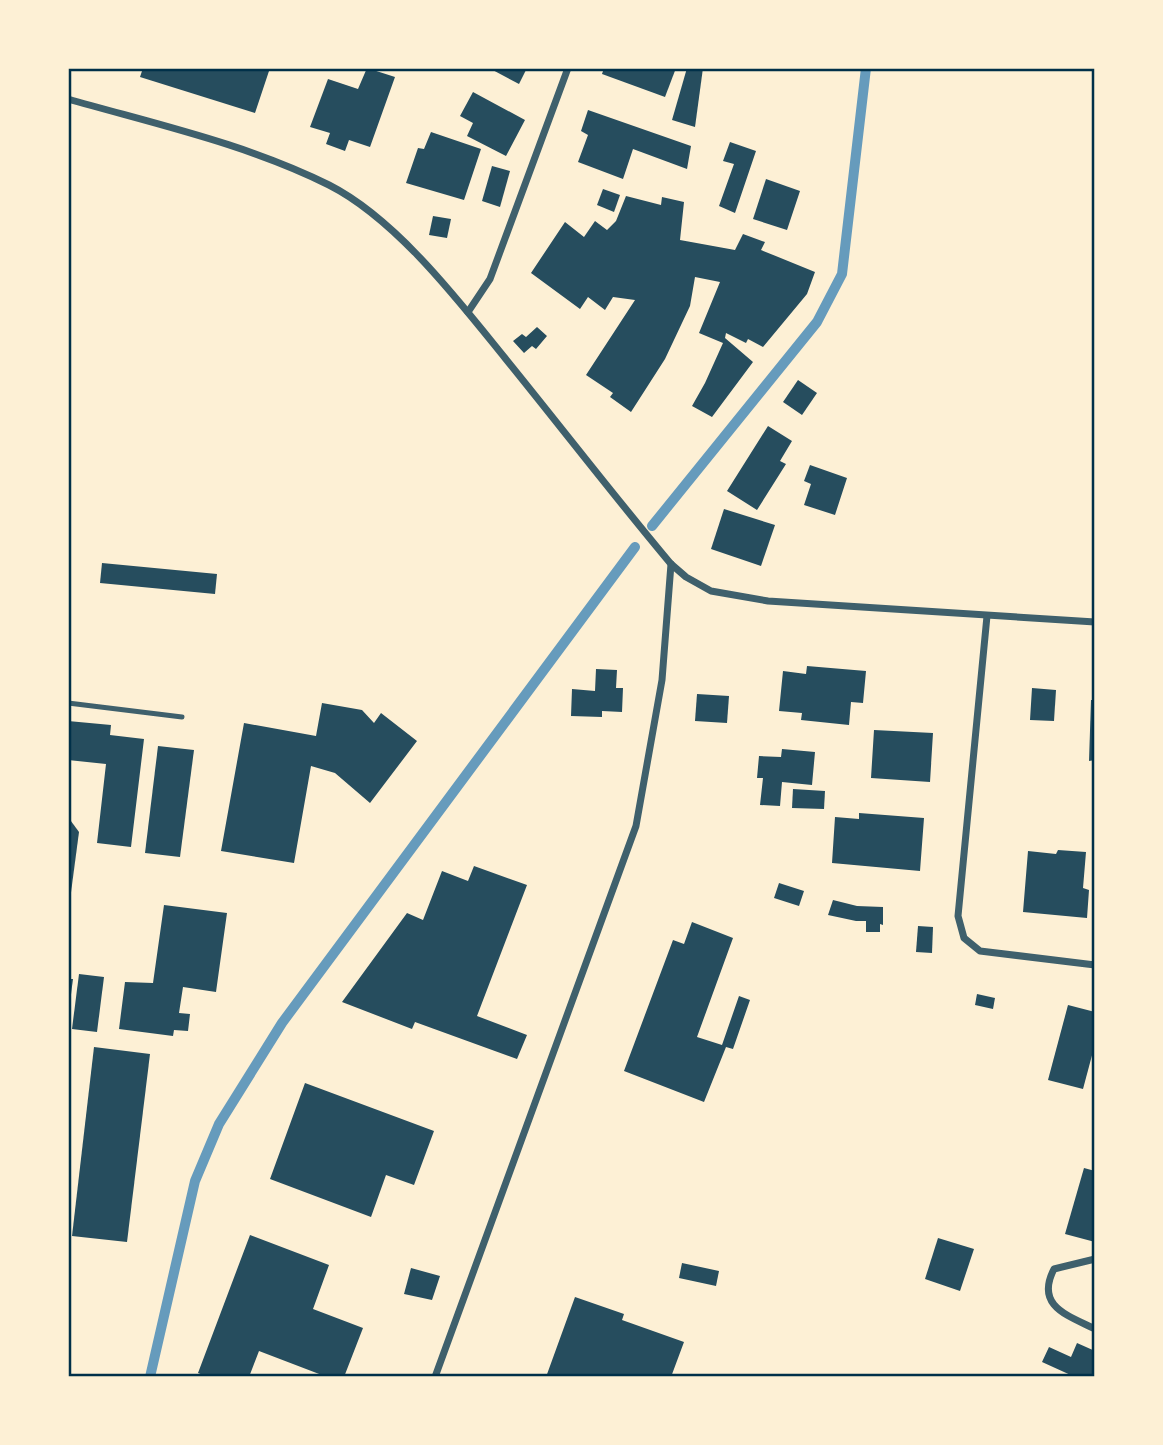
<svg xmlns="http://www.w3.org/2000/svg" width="1163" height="1445" font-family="'Public Sans',sans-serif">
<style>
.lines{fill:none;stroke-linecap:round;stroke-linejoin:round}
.stream{stroke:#669bbc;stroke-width:10}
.building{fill:#264d5e}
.service{stroke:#3f606c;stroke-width:5}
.minor{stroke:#3f606c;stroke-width:7}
.neatline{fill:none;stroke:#003049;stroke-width:2.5}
</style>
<rect width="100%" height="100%" fill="#fdf0d5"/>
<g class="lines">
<g class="stream">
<path d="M652 526 817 322 842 274 866 68"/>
<path d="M150 1377 195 1181 219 1124 282 1023 635 547"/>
</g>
</g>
<g class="building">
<path d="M143 68H270L255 113 140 77Z"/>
<path d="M367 68 395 77 370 147 349 140 345 151 326 144 330 133 310 127 328 79 358 89Z"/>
<path d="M489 68H527L519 84Z"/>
<path d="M604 68H676L665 97 602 74Z"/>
<path d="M687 68H703L695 127 672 120Z"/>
<path d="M473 92 525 120 506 156 467 136 473 123 460 116Z"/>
<path d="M588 110 691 146 687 169 633 149 623 179 578 162 588 135 581 131Z"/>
<path d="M431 132 481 149 464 200 406 183 418 148 424 149Z"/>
<path d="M730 142 756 151 735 213 719 206 734 164 723 161Z"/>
<path d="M492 166 510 171 500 207 482 201Z"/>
<path d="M766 179 800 191 787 230 753 219Z"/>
<path d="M603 189 620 195 614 212 597 205Z"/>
<path d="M626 196 661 205 662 197 684 202 680 240 735 250 743 234 765 242 761 250 815 272 807 294 763 347 748 339 746 343 726 333 725 338 753 362 712 417 692 406 705 383 723 343 699 333 720 282 695 277 690 306 665 359 631 412 610 397 613 393 586 375 635 300 613 297 605 310 588 297 580 309 531 273 565 222 584 237 595 221 607 230 616 221Z"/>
<path d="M433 216 451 219 447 238 429 235Z"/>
<path d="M537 327 547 336 536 349 532 346 524 353 513 341 522 334 526 337Z"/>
<path d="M798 380 817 393 802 415 783 402Z"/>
<path d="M768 426 792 441 780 461 786 464 757 510 727 491Z"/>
<path d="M810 465 847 478 835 515 804 505 811 484 804 481Z"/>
<path d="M724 509 775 525 761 566 711 549Z"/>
<path d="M102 563 217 574 215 594 100 583Z"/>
<path d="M807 666 866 671 863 703 851 702 849 725 801 720 802 713 779 711 783 671 806 674Z"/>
<path d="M596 669 617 670 616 688H623L622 712 602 711V717L571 716 572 689 595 691Z"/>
<path d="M1032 688 1056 690 1054 721 1030 720Z"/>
<path d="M697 694 729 696 727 723 695 721Z"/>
<path d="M1091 700H1095V760L1089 761Z"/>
<path d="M322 703 362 710 374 723 381 713 417 741 370 803 335 773 311 766 294 863 221 851 244 723 316 736Z"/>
<path d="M68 721 111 725 110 735 144 739 131 847 97 843 106 764 68 760Z"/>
<path d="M874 730 933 733 930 782 871 778Z"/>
<path d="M158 746 194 750 180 857 145 853Z"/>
<path d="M782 749 815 752 812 785 782 782 780 806 760 805 763 778H757L759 756 781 757Z"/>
<path d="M793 789 825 791 824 809 792 808Z"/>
<path d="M859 813 924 818 920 871 832 863 835 817 859 819Z"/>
<path d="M68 817 79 832 70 900H68Z"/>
<path d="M1058 850 1086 852 1083 888 1089 890 1087 918 1023 912 1028 851 1056 854Z"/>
<path d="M474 866 527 885 477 1016 527 1035 517 1059 415 1022 412 1029 342 1002 407 913 423 920 442 871 468 881Z"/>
<path d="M779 883 804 891 799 906 774 898Z"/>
<path d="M833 900 857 906 883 907V925L880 924V932H866V921H856L828 915Z"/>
<path d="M164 905 227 913 216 992 183 987 179 1013 190 1014 188 1031 174 1030 173 1036 119 1029 125 982 153 983Z"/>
<path d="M692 922 733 938 697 1037 722 1045 739 996 750 1000 733 1049 726 1047 704 1102 624 1071 673 940 684 944Z"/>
<path d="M918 926 933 927 932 953 916 952Z"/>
<path d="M79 974 104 977 97 1032 72 1029Z"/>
<path d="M68 979H73L70 1002H68Z"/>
<path d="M977 994 995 998 993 1009 975 1005Z"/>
<path d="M1068 1005 1095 1012V1044L1083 1089 1048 1080Z"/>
<path d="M94 1047 150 1054 127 1242 72 1236Z"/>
<path d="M305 1083 434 1131 414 1185 386 1175 371 1217 270 1179Z"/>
<path d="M1084 1168 1095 1171V1242L1065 1234Z"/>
<path d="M250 1235 329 1265 313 1309 363 1328 344 1377H327L259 1351 249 1377H208L198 1373Z"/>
<path d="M938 1238 974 1249 960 1291 925 1279Z"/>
<path d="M682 1263 719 1271 716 1286 679 1278Z"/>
<path d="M411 1268 440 1276 432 1300 404 1294Z"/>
<path d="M575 1297 624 1314 622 1320 684 1342 671 1377H546Z"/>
<path d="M1077 1343 1095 1351V1377H1075L1042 1362 1049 1347 1071 1357Z"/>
</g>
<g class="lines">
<path class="service" d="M68 703 182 717"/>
<g class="minor">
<path d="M68 99C155 124 247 144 329 185 396 219 458 300 505 358 561 427 614 496 671 564L686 577 711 591 768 601 1095 622"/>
<path d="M468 312 490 279 568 68"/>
<path d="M987 616 958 916 964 938 980 951 1095 965"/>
<path d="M1095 1259 1054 1269C1035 1306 1067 1315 1095 1329"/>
<path d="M435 1377 636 826 662 680 671 564"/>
</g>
</g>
<rect width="1163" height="1445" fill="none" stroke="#fdf0d5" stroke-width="140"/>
<rect x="70" y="70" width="1023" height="1305" class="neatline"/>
</svg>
